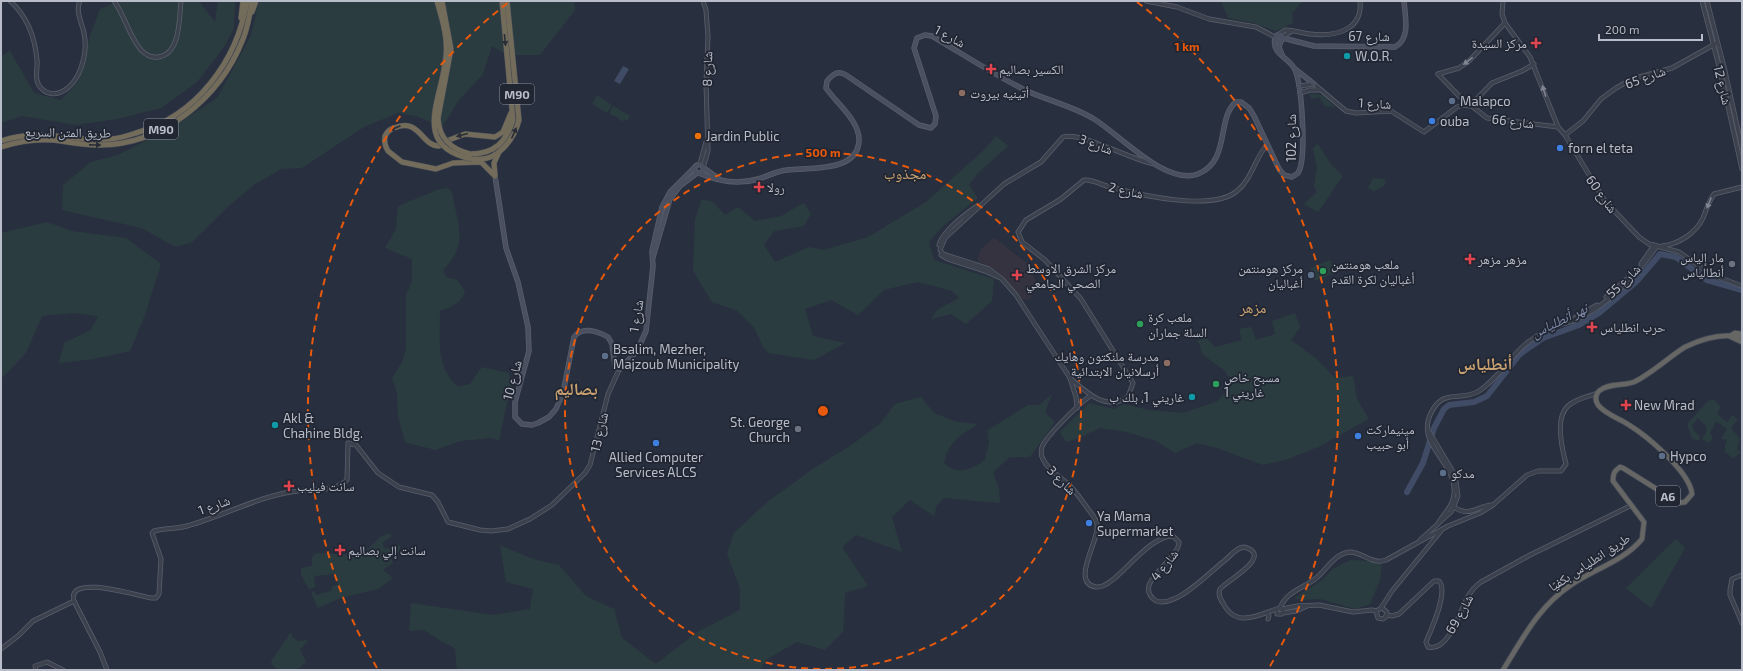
<svg xmlns="http://www.w3.org/2000/svg" width="1743" height="671" font-family="'Exo 2','Noto Naskh Arabic',sans-serif">
<style>
.medical{fill:#363340}
.green{fill:#2b3c40}
.water{fill:#404b65}
.lines{fill:none;stroke-linecap:round;stroke-linejoin:round}
.river{stroke:#404b65;stroke-width:6}
.tertiary-casing{stroke:#5a5f6c;stroke-width:5}
.secondary-casing{stroke:#5a5f6c;stroke-width:5.5}
.trunk-casing{stroke:#474c59;stroke-width:6}
.motorway-casing{stroke:#474c59;stroke-width:6}
.tertiary{stroke:#3c414e;stroke-width:3.5}
.secondary{stroke:#4a5060;stroke-width:4}
.trunk{stroke:#666664;stroke-width:4.5}
.motorway{stroke:#736c5a;stroke-width:5}
.motorway-bridge-casing{stroke:#474c59;stroke-width:6;stroke-linecap:butt}
.motorway-bridge{stroke:#736c5a;stroke-width:5}
.oneway{fill:#292d37}
.oneway2{fill:#808592}
.ring{fill:none;stroke:#e8590c;stroke-width:2;stroke-dasharray:7 5}
.health-dot{fill:#e0444e;stroke:#212633;stroke-width:1.5}
.culture-dot{fill:#0f9aa8;stroke:#212633;stroke-width:1.5}
.education-dot{fill:#8d6e63;stroke:#212633;stroke-width:1.5}
.service-dot{fill:#5c6f8a;stroke:#212633;stroke-width:1.5}
.shop-dot{fill:#3f7fe0;stroke:#212633;stroke-width:1.5}
.food-dot{fill:#e8710a;stroke:#212633;stroke-width:1.5}
.worship-dot{fill:#6b7280;stroke:#212633;stroke-width:1.5}
.leisure-dot{fill:#2e9e5b;stroke:#212633;stroke-width:1.5}
.labels{text-anchor:middle;dominant-baseline:central;stroke-width:3.5;stroke-linejoin:round;paint-order:stroke}
.shield{fill:#212633;stroke:#8b909c;stroke-width:1}
.shield-label{font-size:12px;font-weight:bold;fill:#b8bdc9}
.street-label{font-size:13px;fill:#b8bdc9;stroke:#212633}
.poi-label{font-size:13px;fill:#b8bdc9;stroke:#212633;text-anchor:start}
.water-label{font-size:14px;font-style:italic;fill:#8390ad;stroke:#212633}
.quarter-label{font-size:15px;fill:#caa271;stroke:#212633}
.district-label{font-size:17px;font-weight:bold;fill:#caa271;stroke:#212633}
.centre{fill:#e8590c;stroke:#212633;stroke-width:2}
.ring-label{font-size:12px;text-anchor:middle;font-weight:bold;fill:#e8590c;stroke:#212633;stroke-width:3.5;stroke-linejoin:round;paint-order:stroke}
</style>
<rect width="100%" height="100%" fill="#282f3e"/>
<path class="medical" d="M992 239H996L1028 264 1038 286 1029 300 1020 299 1008 282 995 269 977 261 981 249Z"/>
<g class="green">
<path d="M119 1H199L215 22 218 1H235L234 28 224 47 197 82 161 108 117 119 76 125 22 116 1 123V56L10 51 34 93 61 100 78 82 90 36 100 9Z"/>
<path d="M259 1H574L575 10 540 55H507L492 46 483 74 459 100 442 127 416 116 398 113 364 127 302 168 281 169 255 184 231 204 192 242 176 247 141 228 62 210 63 185 91 162 118 155 174 126 217 98 251 35Z"/>
<path d="M1221 1H1302V2L1292 13 1293 23 1276 31 1254 23 1228 18Z"/>
<path d="M1309 94 1323 95 1335 107 1325 106 1319 97 1311 99Z"/>
<path d="M597 95 612 105 607 113 592 104Z"/>
<path d="M613 106 630 116 627 121 624 119 622 122 617 117 609 114Z"/>
<path d="M996 136 1008 146 978 173 969 185 978 198 943 226 929 242 934 260 994 279 992 301 966 324 951 314 931 319 937 310 959 298 952 291 918 282 884 290 858 315 831 300 805 309 813 336 845 343 814 360 769 353 763 347 754 327 738 311 712 302 693 271 695 219 702 199 713 202 725 215 738 207 755 221 781 216 804 203 811 214 804 226 774 231 764 245 775 262 809 247 824 250 868 237 926 202 984 150Z"/>
<path d="M1318 144 1330 163 1343 176 1318 212 1304 204 1317 192 1314 186 1317 167 1313 148Z"/>
<path d="M1373 178 1384 179 1386 183 1384 186 1374 191 1368 188Z"/>
<path d="M447 188 452 192C457 224 470 243 443 270L446 277 457 280 465 291C462 303 451 307 440 311 440 339 435 366 458 387L470 384 482 367 509 373 511 385 499 440 490 438 460 441 435 450 405 442 398 416 397 393 392 378 402 362 406 348V295L412 282V259L385 248 396 229 398 206 437 190Z"/>
<path d="M47 222 72 231 126 238 161 264 145 315 130 351 94 359 59 363 64 343 91 330 98 316 73 313 42 316 26 353 1 379V233Z"/>
<path d="M1330 260 1335 273 1315 281 1310 268Z"/>
<path d="M1295 313 1300 327 1291 340 1314 357 1335 378 1353 376 1357 399 1369 419 1318 447 1288 459 1263 465 1217 448 1197 443 1175 453 1156 441 1127 432 1100 428 1079 438 1066 442 1060 432 1089 403 1114 409 1124 404 1149 410 1183 413 1218 401 1233 384 1224 370 1202 354 1200 345 1197 341 1205 336 1215 347 1242 340 1239 329 1251 327 1256 340 1275 334 1272 321Z"/>
<path d="M1052 394 1045 412 1055 422 1030 457H1010L993 472 999 489 1000 503 944 498 937 505 934 516 910 500 892 517 902 552 856 535 842 547 868 586 845 593 843 632 825 650 797 642 767 659 760 670H457L455 648 441 641 424 630 409 631 411 603 493 615 530 609 533 589 506 582 500 545 533 559 559 565 586 596 614 609 622 638 656 664 697 632 740 610V588L727 554 734 533 766 503 814 468 850 446 880 424 895 404 921 397 934 413 957 422 978 424C959 436 949 441 944 463 957 476 973 469 985 460L989 443 988 430 1028 405H1039Z"/>
<path d="M1713 399 1721 407 1717 414 1727 422 1732 415 1738 419 1731 428 1740 439 1737 449 1741 453 1733 458 1725 452V445L1727 440 1721 439 1727 429 1716 421 1710 433 1713 438 1709 443 1702 439 1706 433 1707 427 1698 418 1692 425 1694 431 1700 436 1699 441 1692 439 1687 424 1708 401Z"/>
<path d="M390 533 391 537 382 543 385 549 400 545V552L391 558 393 563 384 569V571L393 578 378 589 341 598 318 608 311 592 314 591 316 595 331 591 332 587 338 585 336 574 314 576 315 587 309 589 301 575V568L312 566V557L316 553 357 555 364 553 380 537Z"/>
<path d="M1676 539 1685 548 1651 608 1626 588Z"/>
<path d="M1351 560 1369 561 1382 565 1380 580 1370 604 1355 609 1320 599 1302 600 1294 598 1321 581 1334 568Z"/>
<path d="M291 632 292 637 298 641 308 640 300 650 306 662 297 670H279L271 664 272 660Z"/>
</g>
<path class="water" d="M623 66 629 69 620 84 614 81Z"/>
<g class="lines">
<path class="river" d="M1407 492 1423 463 1434 428 1444 409 1449 405 1474 402 1487 396 1520 354 1543 338 1579 325 1599 313 1636 282 1660 254 1676 257 1707 280 1742 290"/>
<g class="tertiary-casing">
<g id="tertiary">
<path d="M10 1C27 16 35 38 37 60 38 70 33 81 42 89 47 94 55 95 61 92 81 83 88 52 84 33 82 23 75 11 80 1"/>
<path d="M114 1C125 16 129 36 141 50 146 55 151 58 158 57 181 54 179 18 181 1"/>
<path d="M703 1 706 10 708 37 706 83 708 151 703 168"/>
<path d="M1146 1 1177 7 1209 19 1256 27 1275 37"/>
<path d="M1503 1 1502 14 1505 23 1530 57 1558 127 1565 135 1605 201 1639 237 1649 244 1679 252 1710 274 1742 286"/>
<path d="M1702 1 1719 66 1742 169"/>
<path d="M1707 1 1724 67 1742 148"/>
<path d="M1279 34 1285 30C1293 30 1301 33 1310 34 1334 37 1363 31 1360 1"/>
<path d="M1282 37 1292 31"/>
<path d="M1438 74 1459 96 1487 118 1558 127"/>
<path d="M1438 74 1459 68 1469 61 1505 23"/>
<path d="M1299 86 1314 84 1346 111 1356 113 1391 111 1424 132 1457 107 1463 105 1470 106 1492 83 1522 71 1534 64"/>
<path d="M1300 93 1310 90H1321"/>
<path d="M1565 135 1583 121 1601 99 1616 88 1632 79 1672 68 1717 43"/>
<path d="M700 164 706 142"/>
<path d="M939 245C942 231 966 214 977 206"/>
<path d="M1662 246C1679 244 1696 233 1703 218 1706 210 1709 201 1714 194L1742 187"/>
<path d="M941 255 948 259 985 271 998 277"/>
<path d="M1641 264 1654 245"/>
<path d="M1606 297 1627 279"/>
<path d="M1566 323 1597 305"/>
<path d="M1070 378C1086 392 1106 412 1128 397L1133 383 1081 299 1045 260 1022 242 1018 232 1026 220 1061 199 1084 180C1093 179 1101 185 1110 187 1140 195 1212 212 1237 191 1251 180 1255 159 1266 146"/>
<path d="M1090 396C1079 404 1046 436 1042 447 1041 451 1041 456 1043 459 1047 469 1059 476 1067 483 1074 489 1080 498 1086 506 1089 511 1096 518 1097 524 1101 538 1069 583 1096 587 1115 590 1145 536 1173 536L1179 542C1179 561 1130 583 1156 601 1176 608 1209 573 1224 561 1231 556 1235 548 1244 547 1276 556 1224 582 1220 589 1218 594 1220 599 1223 603 1236 629 1259 615 1279 608L1283 610 1282 614H1277V609"/>
<path d="M1077 408 1076 397 1070 378 1016 295 1002 279 989 269 943 254 940 250 945 238 1004 184 1041 162 1063 137C1080 131 1131 160 1154 164"/>
<path d="M1454 507C1469 518 1477 506 1492 505"/>
<path d="M1437 525C1443 514 1453 507 1454 494 1458 462 1413 445 1432 411 1444 388 1462 402 1479 391 1499 378 1510 356 1528 342 1539 334 1551 328 1563 324 1568 322 1573 322 1578 319 1610 303 1636 276 1657 246"/>
<path d="M1420 540 1451 512 1458 496 1455 475 1428 430"/>
<path d="M1742 575 1732 579 1730 590V595L1742 623"/>
<path d="M1280 608C1286 592 1303 588 1315 579 1326 571 1335 552 1351 552 1363 553 1373 565 1386 560L1448 526 1480 513 1493 505 1527 475 1538 471H1561L1566 464C1562 449 1555 417 1568 406 1575 399 1588 397 1597 393"/>
<path d="M1381 608 1392 591 1441 531"/>
<path d="M1282 609 1297 606 1319 605 1353 612 1372 610 1376 611 1382 608 1387 612 1386 617 1383 619 1378 618 1376 611"/>
<path d="M1267 613 1269 616 1268 619"/>
<path d="M1283 613 1296 611 1307 606"/>
<path d="M1386 615 1392 616 1399 614 1434 581H1439C1449 591 1431 630 1426 642L1428 647C1448 653 1461 610 1467 598 1471 591 1475 586 1481 582L1530 555 1632 505"/>
<path d="M1 649 18 636 33 621 74 601"/>
<path d="M36 670 35 666 47 662 63 670"/>
<path d="M107 670 100 652 74 601C66 573 138 596 151 598H156L159 594 161 559 152 533 154 531C164 528 176 529 187 526 224 516 258 496 297 491 313 489 334 492 347 480L348 443 356 445 378 473 399 487 432 495 438 502 448 522 480 530 491 531 508 529 530 519 552 505 585 473 590 465 608 394 619 370"/>
</g>
</g>
<g class="secondary-casing">
<g id="secondary">
<circle cx="1279" cy="38" r="3.5"/>
<path d="M1283 38 1314 46 1395 47C1411 39 1405 16 1404 1"/>
<path d="M1281 41 1279 47 1282 55"/>
<path d="M1295 69 1314 84"/>
<circle cx="699" cy="169" r="4.5"/>
<path d="M704 168 719 179"/>
<path d="M699 173C717 181 738 185 758 179 768 176 777 171 787 170 809 167 857 173 859 141 860 121 837 104 826 88L827 81C833 74 838 70 846 75L919 125 931 128 935 124 936 116 914 48 917 38 925 35 932 36C963 54 994 75 1027 91 1049 101 1073 106 1094 119 1120 135 1166 186 1198 174 1231 161 1216 118 1236 102H1241L1249 108 1254 116 1279 169 1284 175 1292 177 1298 173C1307 160 1302 86 1295 70 1290 57 1271 55 1275 38"/>
<path d="M495 176 506 248 518 282 528 327 529 351 515 402V417L522 424 532 425 538 423 549 417 556 409 563 393 574 337C582 326 598 331 608 337L612 344 615 366 619 370 637 351 646 331 653 266 652 251 662 207 670 192 694 168"/>
<path d="M653 257 670 199 680 186 697 173"/>
</g>
</g>
<g class="trunk-casing">
<g id="trunk">
<path d="M1730 336 1735 333 1742 334"/>
<path d="M1731 337 1742 342"/>
<path d="M1503 670C1523 638 1539 606 1571 585 1594 569 1624 561 1642 539L1644 522 1613 481C1613 474 1614 471 1620 467L1623 468 1679 503 1685 502 1692 494C1690 472 1647 436 1629 425 1620 419 1605 414 1598 405 1595 400 1595 395 1599 391 1608 383 1624 386 1634 382 1651 374 1669 357 1685 347 1702 339 1723 332 1742 338"/>
</g>
</g>
<g class="motorway-casing">
<g id="motorway">
<path d="M252 12 256 1"/>
<path d="M241 18 243 1"/>
<path d="M449 140 465 134 495 137 503 132 511 113"/>
<path d="M1 141C43 127 69 142 109 139 118 139 127 136 136 133 196 116 237 62 247 1"/>
<path d="M439 146C421 146 420 117 394 128 390 129 387 132 385 136 384 141 385 146 388 151L402 162 436 169 453 163 481 162 495 176"/>
<path d="M1 147C20 141 41 138 61 141 73 143 85 145 97 145 162 146 220 98 243 39 248 27 250 14 252 1"/>
<path d="M470 154C495 154 506 142 513 120L502 1"/>
<path d="M475 159C498 162 514 139 519 120L507 1"/>
<path d="M495 175 494 163 499 152"/>
</g>
</g>
<use href="#tertiary" class="tertiary"/>
<use href="#secondary" class="secondary"/>
<use href="#trunk" class="trunk"/>
<use href="#motorway" class="motorway"/>
<g class="motorway-bridge-casing">
<g id="motorway-bridge">
<path d="M437 1C442 19 448 37 446 56 443 98 409 146 472 159"/>
<path d="M442 1 451 49 438 118C439 139 451 149 470 154"/>
</g>
</g>
<use href="#motorway-bridge" class="motorway-bridge"/>
</g>
<defs><path id="oneway-solid" d="M-6-.8H1V-3.2L6.5 0L1 3.2V.8H-6Z"/></defs>
<g class="oneway">
<use href="#oneway-solid" transform="translate(505 40) rotate(84)"/>
<use href="#oneway-solid" transform="translate(395 128) rotate(157)"/>
<use href="#oneway-solid" transform="translate(514 133) rotate(-66)"/>
<use href="#oneway-solid" transform="translate(462 135) rotate(165)"/>
<use href="#oneway-solid" transform="translate(95 145) rotate(1)"/>
</g>
<g class="oneway2">
<use href="#oneway-solid" transform="translate(1468 61) rotate(142)"/>
<use href="#oneway-solid" transform="translate(1544 91) rotate(-108)"/>
<use href="#oneway-solid" transform="translate(1709 203) rotate(112)"/>
</g>
<g class="ring">
<circle cx="823" cy="411" r="258"/>
<path d="M377 668A515 515 0 0 1 509 2M1137 2A515 515 0 0 1 1269 668"/>
</g>
<g class="health-dot">
<path d="M1534 37h4v4h4v4h-4v4h-4v-4h-4v-4h4z"/>
<path d="M989 63h4v4h4v4h-4v4h-4v-4h-4v-4h4z"/>
<path d="M757 181h4v4h4v4h-4v4h-4v-4h-4v-4h4z"/>
<path d="M1468 253h4v4h4v4h-4v4h-4v-4h-4v-4h4z"/>
<path d="M1015 269h4v4h4v4h-4v4h-4v-4h-4v-4h4z"/>
<path d="M1590 321h4v4h4v4h-4v4h-4v-4h-4v-4h4z"/>
<path d="M1624 399h4v4h4v4h-4v4h-4v-4h-4v-4h4z"/>
<path d="M287 480h4v4h4v4h-4v4h-4v-4h-4v-4h4z"/>
<path d="M338 544h4v4h4v4h-4v4h-4v-4h-4v-4h4z"/>
</g>
<g class="culture-dot">
<circle cx="1347" cy="56" r="4"/>
<circle cx="1192" cy="397" r="4"/>
<circle cx="275" cy="425" r="4"/>
</g>
<g class="education-dot">
<circle cx="962" cy="93" r="4"/>
<circle cx="1167" cy="363" r="4"/>
</g>
<g class="service-dot">
<circle cx="1452" cy="101" r="4"/>
<circle cx="1311" cy="275" r="4"/>
<circle cx="605" cy="356" r="4"/>
<circle cx="1662" cy="456" r="4"/>
<circle cx="1443" cy="473" r="4"/>
</g>
<g class="shop-dot">
<circle cx="1432" cy="121" r="4"/>
<circle cx="1560" cy="148" r="4"/>
<circle cx="1358" cy="436" r="4"/>
<circle cx="656" cy="443" r="4"/>
<circle cx="1089" cy="523" r="4"/>
</g>
<circle class="food-dot" cx="698" cy="136" r="4"/>
<g class="worship-dot">
<circle cx="1732" cy="264" r="4"/>
<circle cx="798" cy="429" r="4"/>
</g>
<g class="leisure-dot">
<circle cx="1323" cy="271" r="4"/>
<circle cx="1140" cy="324" r="4"/>
<circle cx="1216" cy="384" r="4"/>
</g>
<g class="labels">
<g class="shield">
<rect x="500" y="84" width="34" height="20" rx="3"/>
<rect x="144" y="119" width="34" height="20" rx="3"/>
<rect x="1656" y="486" width="24" height="20" rx="3"/>
</g>
<g class="shield-label">
<text x="517" y="94">M90</text>
<text x="161" y="129">M90</text>
<text x="1668" y="496">A6</text>
</g>
<g class="street-label">
<text transform="translate(950 36) rotate(28)">شارع 1</text>
<text x="1369" y="36">شارع 67</text>
<text transform="translate(707 69) rotate(-89)">شارع 8</text>
<text transform="translate(1645 77) rotate(-20)">شارع 65</text>
<text transform="translate(1723 85) rotate(77)">شارع 12</text>
<text transform="translate(1375 103) rotate(3)">شارع 1</text>
<text transform="translate(1513 121) rotate(7)">شارع 66</text>
<text transform="translate(68 132) rotate(1)">طريق المتن السريع</text>
<text transform="translate(1291 138) rotate(-90)">شارع 102</text>
<text transform="translate(1096 144) rotate(21)">شارع 3</text>
<text transform="translate(1126 190) rotate(13)">شارع 2</text>
<text transform="translate(1602 194) rotate(54)">شارع 60</text>
<text transform="translate(1623 281) rotate(-44)">شارع 55</text>
<text transform="translate(636 316) rotate(-81)">شارع 1</text>
<text transform="translate(512 380) rotate(-75)">شارع 10</text>
<text transform="translate(599 432) rotate(-77)">شارع 13</text>
<text transform="translate(1062 480) rotate(45)">شارع 3</text>
<text transform="translate(214 505) rotate(-20)">شارع 1</text>
<text transform="translate(1589 562) rotate(-33)">طريق انطلياس بكفيّا</text>
<text transform="translate(1164 565) rotate(-52)">شارع 4</text>
<text transform="translate(1459 614) rotate(-61)">شارع 69</text>
</g>
<g class="poi-label">
<text x="1527" y="43" text-anchor="end">مركز السيدة</text>
<text x="1355" y="56">W.O.R.</text>
<text x="999" y="69">الكسير بصاليم</text>
<text x="970" y="93">أتينيه بيروت</text>
<text x="1460" y="101">Malapco</text>
<text x="1440" y="121">ouba</text>
<text x="706" y="136">Jardin Public</text>
<text x="1568" y="148">forn el teta</text>
<text x="767" y="187">رولا</text>
<text x="1724" y="257" text-anchor="end">مار إلياس<tspan x="1724" dy="15">أنطالياس</tspan></text>
<text x="1478" y="259">مزهر مزهر</text>
<text x="1331" y="264">ملعب هومنتمن<tspan x="1331" dy="15">أغباليان لكرة القدم</tspan></text>
<text x="1026" y="268">مركز الشرق الاوسط<tspan x="1026" dy="15">الصحي الجامعي</tspan></text>
<text x="1303" y="268" text-anchor="end">مركز هومنتمن<tspan x="1303" dy="15">أغباليان</tspan></text>
<text x="1148" y="317">ملعب كرة<tspan x="1148" dy="15">السلة جماران</tspan></text>
<text x="1600" y="327">حرب انطلياس</text>
<text x="613" y="349">Bsalim, Mezher,<tspan x="613" dy="15">Majzoub Municipality</tspan></text>
<text x="1159" y="356" text-anchor="end">مدرسة ملنكتون وهايك<tspan x="1159" dy="15">أرسلانيان الابتدائية</tspan></text>
<text x="1224" y="377">مسبح خاص<tspan x="1224" dy="15">غاريني 1</tspan></text>
<text x="1184" y="397" text-anchor="end">غاريني 1، بلك ب</text>
<text x="1634" y="405">New Mrad</text>
<text x="283" y="418">Akl &amp;<tspan x="283" dy="15">Chahine Bldg.</tspan></text>
<text x="790" y="422" text-anchor="end">St. George<tspan x="790" dy="15">Church</tspan></text>
<text x="1366" y="429">مينيماركت<tspan x="1366" dy="15">أبو حبيب</tspan></text>
<text x="1670" y="456">Hypco</text>
<text x="656" y="457" text-anchor="middle">Allied Computer<tspan x="656" dy="15">Services ALCS</tspan></text>
<text x="1451" y="473">مدكو</text>
<text x="297" y="486">سانت فيليب</text>
<text x="1097" y="516">Ya Mama<tspan x="1097" dy="15">Supermarket</tspan></text>
<text x="348" y="550">سانت إلي بصاليم</text>
</g>
<g class="water-label">
<text transform="translate(1559 320) rotate(-26)">نهر أنطلياس</text>
</g>
<g class="quarter-label">
<text x="905" y="173">مجذوب</text>
<text x="1253" y="307">مزهر</text>
</g>
<g class="district-label">
<text x="1485" y="363">أنطلياس</text>
<text x="576" y="388">بصاليم</text>
</g>
</g>
<circle cx="823" cy="411" r="6" class="centre"/>
<g class="ring-label">
<text x="1187" y="51">1 km</text>
<text x="823" y="157">500 m</text>
</g>
<rect width="1743" height="671" fill="none" stroke="#b8bdc9" stroke-width="4"/>
<path d="M1599 34v6h103v-6" fill="none" stroke="#b8bdc9" stroke-width="2"/>
<text x="1605" y="34" font-size="12" fill="#b8bdc9" stroke="#212633" stroke-width="3" paint-order="stroke">200 m</text>
</svg>
